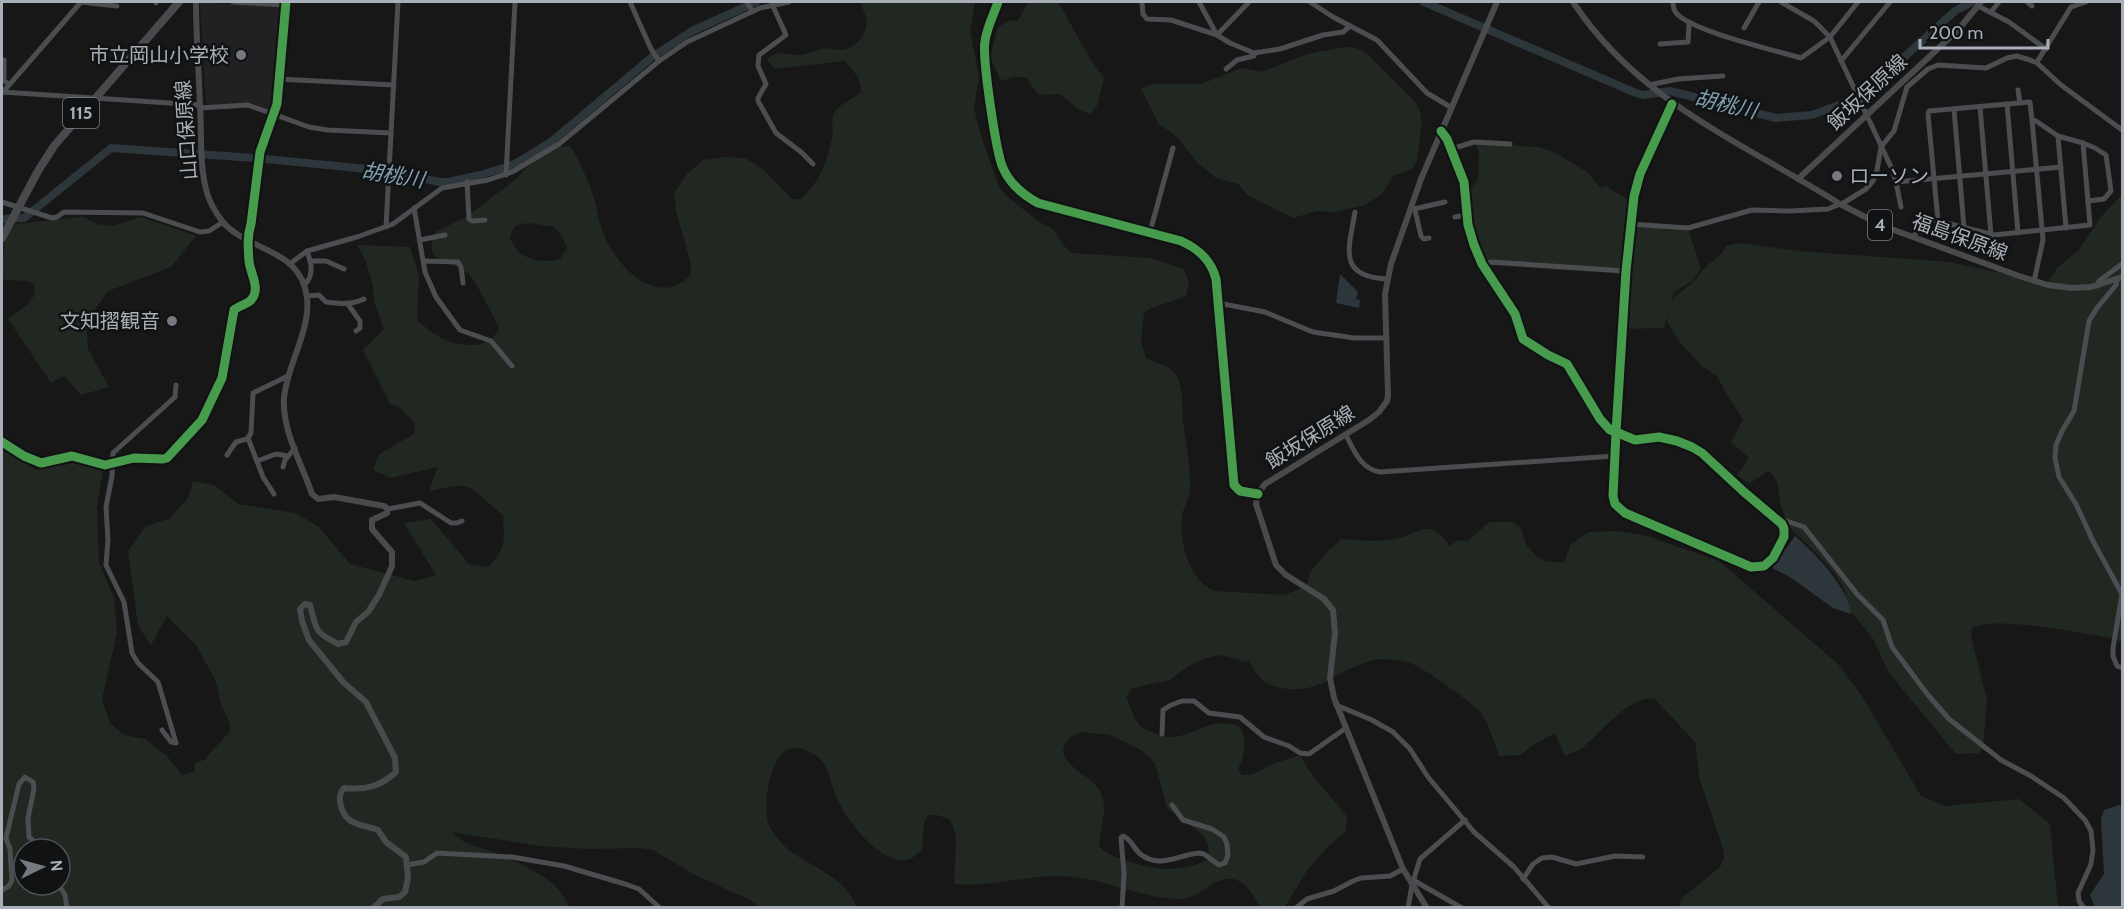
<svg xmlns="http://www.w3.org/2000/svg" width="2124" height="909" font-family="Cabin,'Noto Sans JP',sans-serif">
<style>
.built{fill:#212123}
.green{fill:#212821;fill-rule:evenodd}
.water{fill:#2d363a}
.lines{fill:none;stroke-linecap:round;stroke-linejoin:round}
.river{stroke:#2d363a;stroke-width:8}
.minor{stroke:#4c4d50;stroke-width:5}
.major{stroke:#494a4c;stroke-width:6}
.highway{stroke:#494a4d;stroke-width:8}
.cycleway-casing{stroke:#111213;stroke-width:13}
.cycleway{stroke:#469c4c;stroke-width:9}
.poi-dot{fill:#767a80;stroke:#111213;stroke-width:2}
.labels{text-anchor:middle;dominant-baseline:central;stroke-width:5;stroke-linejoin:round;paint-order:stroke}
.shield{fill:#111213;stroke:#7b8086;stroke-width:1.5}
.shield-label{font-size:18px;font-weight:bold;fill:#a9afb8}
.poi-label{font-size:20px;fill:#a9afb8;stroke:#111213;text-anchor:end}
.street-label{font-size:20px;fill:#a9afb8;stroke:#111213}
.water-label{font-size:21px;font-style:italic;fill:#81a0b2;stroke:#111213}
</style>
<rect width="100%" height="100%" fill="#171717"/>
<path class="built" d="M200 2 282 7 284 9 273 108 269 110 251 103 209 105 206 102Z"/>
<g class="green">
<path d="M861 2H975L970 30 979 76 974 108 980 133 999 187 1010 199 1041 223 1054 230 1063 245 1072 253 1150 258 1184 269 1189 283 1186 296 1149 309 1144 313 1141 341 1146 358C1155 362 1173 367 1177 376 1184 390 1182 408 1183 422 1186 445 1191 467 1190 490 1190 499 1183 507 1182 516 1179 542 1189 580 1214 591L1284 595 1307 586 1310 572 1329 550 1341 539C1361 540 1383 543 1402 537 1411 535 1419 528 1429 529 1439 531 1444 539 1450 546L1458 540 1467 541 1490 522H1512L1520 527 1527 546 1536 556 1545 561 1564 563 1571 544 1588 532 1618 531 1647 536 1719 561 1838 664 1862 696 1921 796 1946 806 2019 799 2050 824 2058 907H1679L1682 898 1720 867 1724 858 1723 848 1700 780 1695 742 1654 698C1626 698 1602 732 1582 748 1577 751 1570 754 1565 756L1555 733 1533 745 1521 755 1499 756C1494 742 1490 727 1482 714 1475 704 1427 671 1415 665 1406 661 1385 658 1375 660 1340 667 1320 696 1281 688 1264 685 1255 675 1249 660L1241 662 1239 659 1218 655 1203 659 1190 665 1170 680 1132 688 1126 697C1130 705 1134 720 1141 727 1144 729 1150 731 1154 733 1188 749 1203 712 1240 727 1247 743 1245 754 1238 769L1242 775C1255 776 1260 770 1270 765 1280 761 1290 759 1300 755 1312 779 1332 796 1347 817L1346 831 1326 849 1306 872 1285 907H1261C1254 898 1248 884 1237 880 1217 873 1202 897 1182 899 1149 900 1109 881 1074 877 1034 872 995 888 955 884 952 862 962 838 949 819L937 815H928L924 823 922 851C918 853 914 857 910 859 882 868 846 820 837 798 832 787 830 775 824 764 816 751 791 741 781 755 771 768 768 782 767 798 767 808 765 820 771 829 791 866 840 866 857 907H760L748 899 695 875 653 850 641 848 588 849 539 846 452 832C460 842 472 845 484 849 512 860 560 877 569 907H2V450L36 470 74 463 103 471 97 505 99 562 114 598 117 633 102 699 110 723 124 735 145 739 166 755 182 775 195 771 194 763 204 760 230 731V724L221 704 216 682 197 646 167 616 151 645 138 626 128 551 145 527 170 518 188 498 193 481 214 485 238 504 296 513 319 527 350 564 414 581 436 575 404 523 431 519 469 564 488 567C507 548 504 541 503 515 493 508 475 488 464 486 453 485 440 490 429 491L438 467 391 478 373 470 379 454 414 434 415 423 399 407 390 404 363 350 384 329 374 302 373 286 365 259 357 245 410 247 419 275 417 321C425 326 432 333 441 338 459 347 490 351 499 328 494 318 476 281 469 274 451 259 420 265 436 231L465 218 517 178 545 148 570 146C581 163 589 182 595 201 597 209 598 216 600 224 608 250 629 281 657 287 670 290 680 285 690 276L691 264 676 211 674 193 687 174 703 160 725 157 745 158 763 169 792 199H801C821 180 826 164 832 138 834 131 831 122 833 115 838 103 853 100 861 92 862 81 853 68 844 61L774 69 767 59C777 49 786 55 798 55 806 55 812 51 820 49 827 47 832 49 839 50 851 51 863 40 866 28 869 19 862 10 861 2ZM530 223 554 227 562 236 567 248 560 259C538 264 521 260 510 239 513 225 516 224 530 223ZM1081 732 1110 735 1141 750 1155 763 1167 808 1202 834 1208 844 1209 855 1206 860C1195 867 1177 869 1164 869 1149 868 1105 858 1099 845 1103 815 1113 795 1085 776 1075 769 1067 764 1063 752 1065 740 1070 736 1081 732ZM24 849H60V885H24Z"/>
<path d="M1028 2H1058L1091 60 1104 78 1097 106 1090 114 1079 110 1060 94 1044 95 1037 93 1026 77H1013L1001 81 990 57 998 27 1010 20 1018 21Z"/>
<path d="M1346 47H1353L1364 51 1415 102 1420 111 1422 123 1417 160 1413 168 1393 176 1383 193 1366 205 1333 212 1317 211 1293 218 1249 196 1238 184 1216 178 1198 163 1176 136 1158 123 1141 88 1154 84H1201L1242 68 1262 72 1307 54Z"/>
<path d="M1476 144 1539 147 1554 152 1587 172 1601 188 1606 186 1628 200 1636 202 1633 223 1661 229 1689 231 1701 269 1692 281 1674 292 1664 328 1620 329 1622 274 1486 265 1474 235 1468 191 1478 180 1479 153Z"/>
<path d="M2122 194V643L2116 639C2085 634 1996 615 1972 628L1971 636 1987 700 1983 748 1979 753 1956 754 1889 673 1872 637 1847 607C1848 580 1821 559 1803 540 1799 536 1792 532 1790 527 1788 523 1782 511 1781 506 1777 492 1782 485 1770 472H1766L1749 484 1737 475 1749 458 1731 442 1743 419 1727 395 1717 376 1703 367 1681 344 1667 322C1672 295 1671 300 1691 284 1697 279 1701 271 1707 266 1715 258 1721 257 1726 246L1738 243 1799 251 1950 262 2047 283 2057 268 2078 251 2101 217Z"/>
<path d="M83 217 97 224 112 226 141 217 196 236 171 267 108 291 86 322 88 349 109 387 81 395 64 376 51 383 8 319C20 310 41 300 33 283L28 281 4 280C1 273 4 244 5 235L16 224Z"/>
</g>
<g class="water">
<path d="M1340 274 1358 292 1356 299 1360 300 1359 308 1336 303Z"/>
<path d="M1795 536C1815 553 1848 587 1851 614L1833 608 1790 577 1772 568Z"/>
<path d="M2119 805 2122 808V907H2095L2090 895 2104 874 2101 819 2104 810Z"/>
</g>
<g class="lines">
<g class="river">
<path d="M1424 2 1636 93 1643 95 1670 91 1776 118 1812 115 1860 97 1955 11 1972 2"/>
<path d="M2 219 24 218 111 148 255 158 327 165 377 170 440 182H449L480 175 510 166 525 158 551 142 652 57 692 31 756 2"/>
</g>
<g class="minor">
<path d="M80 2 117 6"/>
<path d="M233 2 286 5"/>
<path d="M630 2 651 49 659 61"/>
<path d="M747 2 752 11"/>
<path d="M998 2C994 14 987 27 985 41 982 57 996 153 1003 168 1010 184 1023 195 1038 203L1181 241C1199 249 1211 260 1216 279L1234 485 1240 491 1258 494"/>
<path d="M1142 2 1143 14 1147 19 1171 20 1217 35 1249 2"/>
<path d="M1199 2 1217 35 1230 43 1254 53 1280 49 1323 35 1343 32 1350 26"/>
<path d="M1310 2 1333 17 1377 40 1427 93 1452 108"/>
<path d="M1673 2C1673 7 1674 11 1677 14 1695 32 1774 50 1801 58L1830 37 1858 2"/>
<path d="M1781 2 1814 21 1830 37 1892 169 1896 182 2061 167"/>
<path d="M2027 2 2032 6"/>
<path d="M156 3V2"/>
<path d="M772 4 786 35 759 55 758 66 766 84 758 98V101L776 133 801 152 813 164"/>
<path d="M1978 6 2009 22 2046 49"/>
<path d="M1991 12 1999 2"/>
<path d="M1744 28 1759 2"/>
<path d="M1660 44 1688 42 1689 23"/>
<path d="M4 60V80L9 85"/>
<path d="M1841 61 1890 2"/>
<path d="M2037 62 2071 7 2086 2"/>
<path d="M1226 69 1237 60 1254 56 1255 53"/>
<path d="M278 79 394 85"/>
<path d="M1649 85 1678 79 1723 76"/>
<path d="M2018 90 2020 103"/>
<path d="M2 92 200 105"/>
<path d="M3 92 81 2"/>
<path d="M2007 104 2018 233"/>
<path d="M1980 107 1991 235"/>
<path d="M200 108 248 105 309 127 327 130 391 133"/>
<path d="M1954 109 1964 228"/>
<path d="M2032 120 2043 240 2034 281"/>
<path d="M1441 131 1447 139 1464 182 1468 225 1474 245 1482 264 1515 314 1523 339 1548 355 1567 364 1600 419 1610 430 1616 432 1613 496 1615 504 1625 513 1751 567 1764 566 1773 558 1784 537V529L1782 524 1744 492 1702 453 1692 447 1677 441 1659 437 1635 440 1616 432 1626 271 1634 196 1640 174 1672 104"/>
<path d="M2058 136 2066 228"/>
<path d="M2083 143 2095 148 2106 155 2111 191 2104 199 2088 201"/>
<path d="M1451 149 1474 142 1510 144"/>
<path d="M506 175 515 2"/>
<path d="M467 182 469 219 472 221 485 220"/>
<path d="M1896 182 1901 207"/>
<path d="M2 202 52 218 57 217 64 212 143 213 200 232 209 231 223 222"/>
<path d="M1411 207 1415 210 1421 236 1424 239 1429 238"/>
<path d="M414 208 425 272 436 297 460 330 491 341 512 366"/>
<path d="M1414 209 1445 202"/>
<path d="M1355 212C1349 248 1337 276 1386 279"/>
<path d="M1455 217 1468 215"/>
<path d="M1630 224 1688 228 1752 210 1791 211 1828 209 1845 202 1866 189 1873 181 1877 170 1881 147 1894 131 1907 87 1928 69 1938 65 1986 68 2007 58 2017 56 2030 60 2037 63 2061 85 2122 130"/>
<path d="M386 227 398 2"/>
<path d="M1150 232 1173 148"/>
<path d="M1914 237 1922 217 1994 235 2090 225 2083 143 2058 136 2036 121 2032 120 2030 102 1929 111 1928 114 1938 221"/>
<path d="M420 240 445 235"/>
<path d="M310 261H326L344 269"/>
<path d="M424 261 458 262 461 267 463 283"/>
<path d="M291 263 307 251 357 237 393 224 442 188 488 180 512 172 559 144 659 61 687 42 760 8 789 2"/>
<path d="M1482 264 1491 262 1626 271"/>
<path d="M2117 279 2116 285 2097 308 2089 321 2074 411 2062 431 2056 445 2055 458 2059 477 2076 504 2093 541 2122 594 2113 648V656L2117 666 2122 668"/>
<path d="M304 285C315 276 311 262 307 251"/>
<path d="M2097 286 2099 281 2122 264"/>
<path d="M307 296 319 295 326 302C338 304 352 305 364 299"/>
<path d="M347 303 360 321V328L356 331"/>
<path d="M1218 303 1265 312 1313 332 1354 338H1386"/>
<path d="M1346 435C1354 451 1361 469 1380 472L1615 456"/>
<path d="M248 438 263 477 274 494"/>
<path d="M2 442 24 456 41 463 72 456 105 465 134 458 163 459 167 458 202 420 222 378 234 310C238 306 245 305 250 301 262 290 250 273 249 261 248 248 247 236 251 224L260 152 277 104 286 2"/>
<path d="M227 455 236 442 247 439 251 433 253 393 288 376"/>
<path d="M257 461 276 454 288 456"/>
<path d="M283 467 285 460 295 448"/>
<path d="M388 509 420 503 451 523H457L462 521"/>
<path d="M1778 518 1804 527 1857 594 1883 620 1892 647 1928 695 1949 719 2001 760 2031 776 2064 798 2085 820 2091 831 2093 850 2091 864 2078 893 2079 901 2084 908"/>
<path d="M1336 705 1372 720 1393 732 1410 749 1428 777 1474 832 1514 867 1549 908"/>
<path d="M162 730 171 742 176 743 158 682 138 663 132 653 124 602 106 565 108 540 106 507 112 476 113 453 175 397 176 385"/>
<path d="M1162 734 1163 710 1171 705 1182 701H1194L1209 713 1240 717 1264 737 1289 746 1300 753 1309 754 1346 728"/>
<path d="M407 865 424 862 437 853 512 857 564 866 625 884 639 889 660 908"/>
<path d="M1523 879 1533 864 1542 858 1552 857 1576 864 1615 856 1643 857"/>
<path d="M1413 880 1462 908"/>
<path d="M59 885 65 895 67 908"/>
<path d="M2 890 9 886 12 880 10 849 6 838 19 784 25 777 33 782 34 789 28 818 29 837 43 849"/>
<path d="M1122 908 1124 873 1121 838 1123 836C1131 839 1133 847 1139 853 1159 870 1177 855 1199 853L1204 854 1219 865 1225 863 1228 855 1227 844 1224 837 1212 829 1183 820 1172 805"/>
<path d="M1296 908 1307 899 1334 891 1353 881 1361 878 1390 876 1403 869"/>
<path d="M1408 908 1412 885 1420 859 1465 820"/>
</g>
<g class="major">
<path d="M196 2C196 37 199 72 200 107 202 135 199 165 207 193 210 203 216 213 222 221 246 250 294 248 305 288 316 323 287 362 284 398 282 431 302 464 312 494L318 499 334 497 384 506 388 509 387 513 372 520V529L392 552V566L379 595 368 612 356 622 346 642 338 644C313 631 317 630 310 605L305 604 300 609 302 621 309 640 343 682 366 702 395 758 396 772C380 787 365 790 344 788 339 794 339 799 341 806 346 826 362 824 378 830L386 842 406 857 408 878 405 892 399 897 383 899 373 908"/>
<path d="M1573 2C1639 102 1742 142 1840 204L1883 226 2019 276 2048 285 2072 288 2091 287 2122 277"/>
<path d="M1798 179 1958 30 1981 2"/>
<path d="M1427 908 1403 869 1334 698 1330 678 1335 633 1333 610 1324 599 1286 575 1276 565 1256 504 1258 494 1265 484 1369 420 1379 412 1387 401 1388 395 1385 294 1391 264 1421 179 1497 2"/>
</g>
<path class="highway" d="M2 238 38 171 54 146 179 2"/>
<g class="cycleway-casing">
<g id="cycleway">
<path d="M998 2C994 14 987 27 985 41 982 57 996 153 1003 168 1010 184 1023 195 1038 203L1181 241C1199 249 1211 260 1216 279L1234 485 1240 491 1258 494"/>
<path d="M1441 131 1447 139 1464 182 1468 225 1474 245 1482 264 1515 314 1523 339 1548 355 1567 364 1600 419 1610 430 1616 432 1613 496 1615 504 1625 513 1751 567 1764 566 1773 558 1784 537V529L1782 524 1744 492 1702 453 1692 447 1677 441 1659 437 1635 440 1616 432 1626 271 1634 196 1640 174 1672 104"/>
<path d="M2 442 24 456 41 463 72 456 105 465 134 458 163 459 167 458 202 420 222 378 234 310C238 306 245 305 250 301 262 290 250 273 249 261 248 248 247 236 251 224L260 152 277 104 286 2"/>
</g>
</g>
<use href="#cycleway" class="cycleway"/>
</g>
<g class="poi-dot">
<circle cx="241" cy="55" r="6"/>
<circle cx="1837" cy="176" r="6"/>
<circle cx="172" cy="321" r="6"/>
</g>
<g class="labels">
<g class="shield">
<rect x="63" y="98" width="36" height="30" rx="4.5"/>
<rect x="1868" y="210" width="24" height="30" rx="4.5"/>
</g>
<g class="shield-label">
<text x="81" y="113">115</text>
<text x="1880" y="225">4</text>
</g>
<g class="poi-label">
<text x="229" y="55">市立岡山小学校</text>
<text x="1849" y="176" text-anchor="start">ローソン</text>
<text x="160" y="321">文知摺観音</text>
</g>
<g class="street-label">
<text transform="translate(1867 92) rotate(-43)">飯坂保原線</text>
<text transform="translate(186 130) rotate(-94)">山口保原線</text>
<text transform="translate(1960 237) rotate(20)">福島保原線</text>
<text transform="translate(1310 437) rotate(-32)">飯坂保原線</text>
</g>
<g class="water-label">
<text transform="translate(1726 104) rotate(13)">胡桃川</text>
<text transform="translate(393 175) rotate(9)">胡桃川</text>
</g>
</g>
<rect width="2124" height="909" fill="none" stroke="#a9afb8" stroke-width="6"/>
<g transform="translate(42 867) rotate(85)"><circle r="28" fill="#111213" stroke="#4e5155" stroke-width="1.5"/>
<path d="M0-4.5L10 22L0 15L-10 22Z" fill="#767a80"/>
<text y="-9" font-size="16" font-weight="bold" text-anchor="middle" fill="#a9afb8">N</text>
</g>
<path d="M1920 39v9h128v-9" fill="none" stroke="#a9afb8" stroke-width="3"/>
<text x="1929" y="39" font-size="18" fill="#a9afb8" stroke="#111213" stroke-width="4.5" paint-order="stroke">200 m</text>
</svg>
